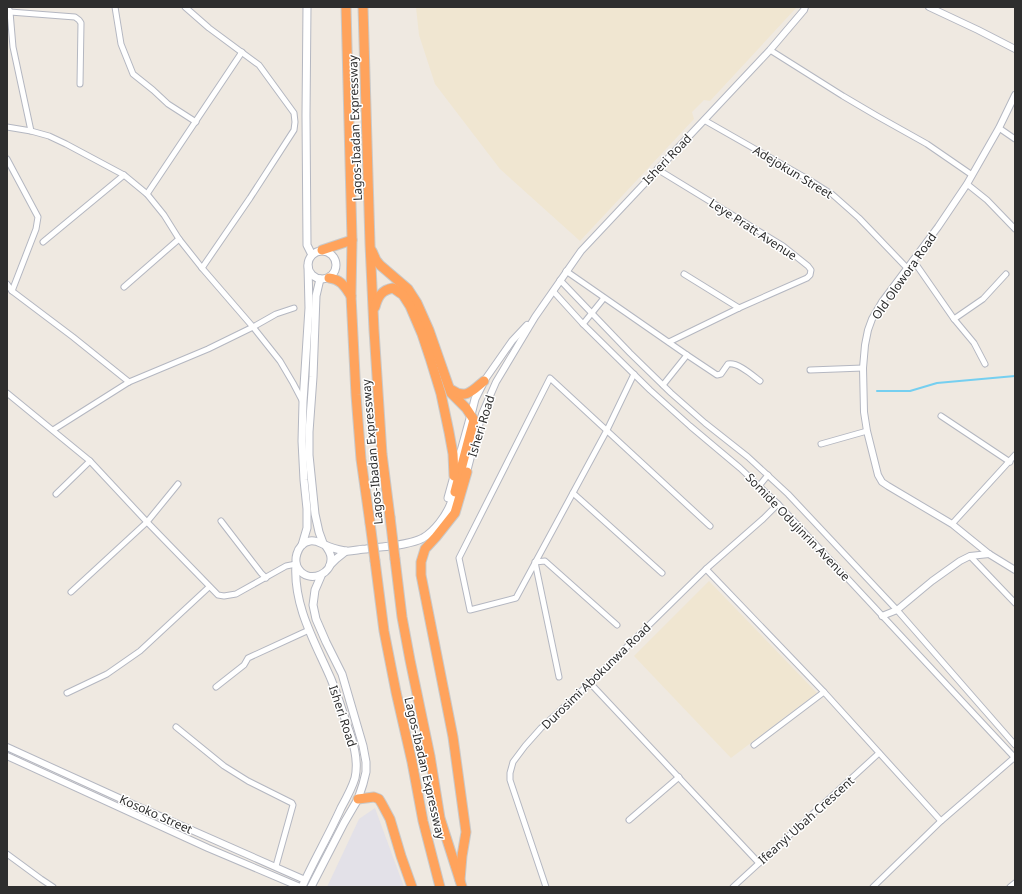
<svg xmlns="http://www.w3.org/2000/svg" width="1022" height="894" font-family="'Noto Sans',sans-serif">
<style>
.industrial{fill:#e3e1e8}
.education{fill:#f0e6d1}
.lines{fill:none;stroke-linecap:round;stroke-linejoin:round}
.stream{stroke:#75cff0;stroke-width:2}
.minor-casing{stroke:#b4b7c1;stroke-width:7}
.tertiary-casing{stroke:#b4b7c1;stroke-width:8}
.secondary-casing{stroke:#b4b7c1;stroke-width:9}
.motorway-casing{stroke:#c9c9c9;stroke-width:11}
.minor{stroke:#fff;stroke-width:5}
.tertiary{stroke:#fff;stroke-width:6}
.secondary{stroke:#fff;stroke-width:7}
.motorway{stroke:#ffa35c;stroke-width:9}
.motorway-bridge-casing{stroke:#c9c9c9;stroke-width:11;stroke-linecap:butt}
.motorway-bridge{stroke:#ffa35c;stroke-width:9}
.labels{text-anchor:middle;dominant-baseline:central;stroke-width:3;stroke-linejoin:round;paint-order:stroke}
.street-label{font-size:12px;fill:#2e2e2e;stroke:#fff}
</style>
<rect width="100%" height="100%" fill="#efe9e1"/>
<path class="industrial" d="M375 808 404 887H327L359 819Z"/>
<g class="education">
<path d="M416 7H797L710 101 704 100 692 112 694 119 580 241 500 169 435 84 419 35Z"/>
<path d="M709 581 817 693 731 758 634 656Z"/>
</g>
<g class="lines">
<path class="stream" d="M877 391H910L937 383 1015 376"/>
<g class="minor-casing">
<g id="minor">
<path d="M8 7 10 12 13 47 31 131"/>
<path d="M115 7 121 44 133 74 153 90 168 104 196 122"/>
<path d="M185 7 209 28 259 65 294 113 295 122 294 130 250 198 202 268"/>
<path d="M10 12 75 17 79 20 81 23 80 84"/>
<path d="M770 50 843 96 877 116 927 144 972 175"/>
<path d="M704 120 811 181 833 195 859 218 907 268"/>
<path d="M7 127 31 131 49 136 66 144 124 175 147 194 164 215 179 239 202 268 253 327 280 361 293 383 303 402"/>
<path d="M999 128 1015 139"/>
<path d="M7 159 38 217 36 229 12 291"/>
<path d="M657 169 783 246 808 266 811 270 810 275 807 278 739 308 669 342"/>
<path d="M967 184 987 200 1015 229"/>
<path d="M147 194 242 52"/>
<path d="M43 242 124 175"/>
<path d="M913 260 954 319 974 343 985 364"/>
<path d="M566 271 687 355 717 375 721 374 728 364C738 362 752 375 760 381"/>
<path d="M684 274 739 308"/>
<path d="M560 280 630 353 671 393 705 423 748 457 788 494 897 610 1015 745"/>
<path d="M7 284 12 291 73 337 129 382"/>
<path d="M124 287 179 239"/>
<path d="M553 291 583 324 650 390 690 426 740 468 778 504 1015 758"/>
<path d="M954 319 983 299 1006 274"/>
<path d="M583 324 604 298"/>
<path d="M810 370 863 368"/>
<path d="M634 374 607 430 516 598 470 610 459 558 550 378 710 526"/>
<path d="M663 385 687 355"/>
<path d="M7 393 90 461 147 522 218 595 224 596 236 594 286 566 296 564"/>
<path d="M941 416 1010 462"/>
<path d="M53 430 129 382 208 349 253 327 276 314 294 308"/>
<path d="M821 444 867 431"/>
<path d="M759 486 768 475"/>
<path d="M573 493 662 573"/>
<path d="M56 494 90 461"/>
<path d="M221 521 261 573 266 578"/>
<path d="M952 524 1015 455"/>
<path d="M970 556 1015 603"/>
<path d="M706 569 824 692 941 821"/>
<path d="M71 592 147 522 178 484"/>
<path d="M559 677 535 562 545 561 617 625"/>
<path d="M590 683 759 863"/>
<path d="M216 687 244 665 248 658 309 630"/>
<path d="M67 693 107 674 140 651 209 587"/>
<path d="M176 727 224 766 248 781 292 803 293 805 276 866"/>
<path d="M754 745 824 692"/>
<path d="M629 820 679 777"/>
<path d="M7 854 41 879 53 887"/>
<path d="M546 887 510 780V773L513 762 525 746 541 728 590 683 706 569 763 519 778 504"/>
<path d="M733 887 879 753"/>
<path d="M873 887 941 821 1015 757"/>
<path d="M1010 887 1015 883"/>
</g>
</g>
<g class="tertiary-casing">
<g id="tertiary">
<path d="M929 7 978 30 1015 49"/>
<path d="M1015 95 999 128 967 184 938 227 882 302 872 319 868 330 865 345 863 368 864 412 867 431 878 475 882 482 888 486 952 524 989 554 1015 570"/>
<path d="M484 381 512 341 527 325"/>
<path d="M467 472 482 414 496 382 535 317 581 251 770 50 804 10 805 7"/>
<path d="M882 616 897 610 932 581 960 561 970 556 989 554"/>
<path d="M7 747 119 798 305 880"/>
<path d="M7 756 208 848 300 887"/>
</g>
</g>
<g class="secondary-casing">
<g id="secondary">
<path d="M307 7 306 115 307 245 312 255"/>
<circle cx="322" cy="265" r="14"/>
<path d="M320 279 316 296 313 377 309 432V455L315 514 319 532 323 543"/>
<path d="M448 498 471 415 475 399 483 383"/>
<path d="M302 545 307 528V509L304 480 302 441 303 402 309 308 308 266"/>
<path d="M325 545C328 549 331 553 331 558 332 574 312 582 301 572 291 563 297 543 310 541 316 540 320 543 325 545 329 547 340 550 345 551 351 552 360 549 366 549 384 546 407 546 423 538 435 531 446 516 451 503 453 498 454 493 457 489"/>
<path d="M296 564C293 606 315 642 331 679 337 694 342 709 347 725 353 741 359 760 355 778 352 788 346 799 341 808 329 835 314 860 302 887"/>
<path d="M330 565 336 559 346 551"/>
<path d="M311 887 344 823 358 799 363 784 366 772V762L363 746 342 674 326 642 316 619 313 605 315 590 321 576"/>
</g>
</g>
<g class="motorway-casing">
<g id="motorway">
<path d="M346 7 352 240 351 296 356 395 361 459 370 523"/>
<path d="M363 7 370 244 374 330 382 454 390 517"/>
<path d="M322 250 352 240"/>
<path d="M372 251 376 260 380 265 408 289 417 303 429 330 451 393 466 408 474 420 455 492"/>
<path d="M329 278C341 279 345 287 351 296"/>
<path d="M375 307C378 296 382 290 393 288L403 295 410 306 422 334 430 358 441 394 449 432 453 454 454 476"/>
<path d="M452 390C466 400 473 390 484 381"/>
<path d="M395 559 402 617 410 660 430 756 440 818 462 887"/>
<path d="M375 561 384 631 396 692 412 762 423 821 440 887"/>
<path d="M358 799 374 797 379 799 382 804 390 819 401 856 412 887"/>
<path d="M460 880 462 856 466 832 453 737 421 575V562L425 549 436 537 455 513 467 472"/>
</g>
</g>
<use href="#minor" class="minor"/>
<use href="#tertiary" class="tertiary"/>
<use href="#secondary" class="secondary"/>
<use href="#motorway" class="motorway"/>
<g class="motorway-bridge-casing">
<g id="motorway-bridge">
<path d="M390 517 395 559"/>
<path d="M370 523 375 561"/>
</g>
</g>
<use href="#motorway-bridge" class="motorway-bridge"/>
</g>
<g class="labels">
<g class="street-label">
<text transform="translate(355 128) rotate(-92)">Lagos-Ibadan Expressway</text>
<text transform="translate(667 159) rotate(-46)">Isheri Road</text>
<text transform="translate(793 172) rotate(31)">Adejokun Street</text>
<text transform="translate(753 229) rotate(33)">Leye Pratt Avenue</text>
<text transform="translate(904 276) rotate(-55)">Old Olowora Road</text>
<text transform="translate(481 426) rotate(-73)">Isheri Road</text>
<text transform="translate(372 452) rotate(-95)">Lagos-Ibadan Expressway</text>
<text transform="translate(798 527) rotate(46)">Somide Odujinrin Avenue</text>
<text transform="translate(596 676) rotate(-44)">Durosimi Abokunwa Road</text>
<text transform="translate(343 716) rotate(72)">Isheri Road</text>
<text transform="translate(425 768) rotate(77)">Lagos-Ibadan Expressway</text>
<text transform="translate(156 814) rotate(24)">Kosoko Street</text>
<text transform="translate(806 820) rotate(-42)">Ifeanyi Ubah Crescent</text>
</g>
</g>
<rect width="1022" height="894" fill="none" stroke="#2e2e2e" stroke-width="16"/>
</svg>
